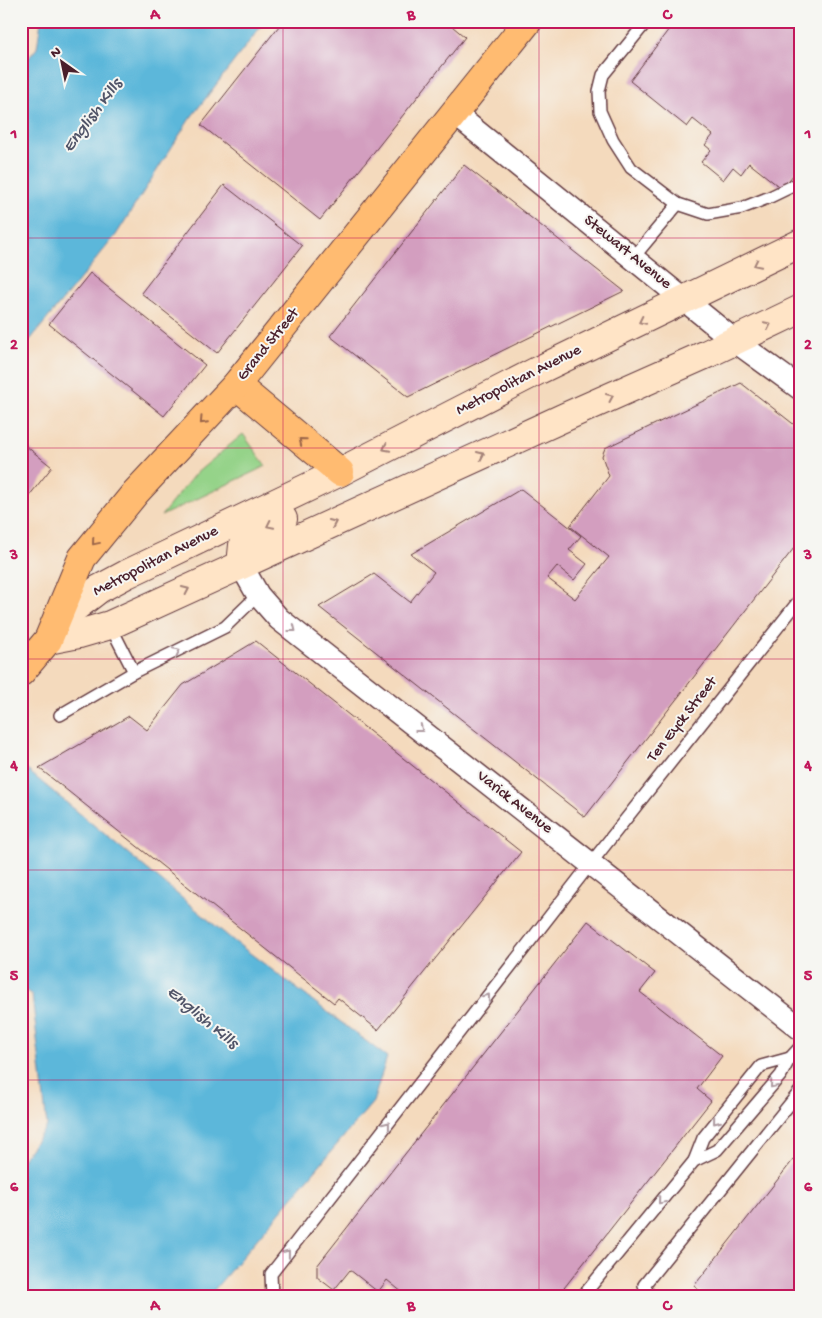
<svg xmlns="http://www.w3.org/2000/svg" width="822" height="1318" font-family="'Gochi Hand',sans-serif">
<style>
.green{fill:#95d389;stroke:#70795a}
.water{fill:#5cb7da;stroke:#536b82}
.building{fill:#d39ebf}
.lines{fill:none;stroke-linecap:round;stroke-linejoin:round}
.service-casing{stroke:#643b41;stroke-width:14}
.minor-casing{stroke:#643b41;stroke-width:25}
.secondary-casing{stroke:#643b41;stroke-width:30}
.primary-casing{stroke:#643b41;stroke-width:30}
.service{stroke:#fff;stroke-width:11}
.minor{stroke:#fff;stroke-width:22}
.secondary{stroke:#ffe4c6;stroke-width:28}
.primary{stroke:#ffbb71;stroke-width:28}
.oneway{stroke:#a48278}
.oneway2{stroke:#9b654a}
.oneway3{stroke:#ae9aa0}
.grid{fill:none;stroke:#c2185b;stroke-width:1;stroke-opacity:0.55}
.labels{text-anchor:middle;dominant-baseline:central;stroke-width:4;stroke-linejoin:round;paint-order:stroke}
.street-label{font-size:16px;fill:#4a1f2b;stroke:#f6f6f2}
.water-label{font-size:18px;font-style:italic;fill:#505468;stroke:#f6f6f2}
.neatline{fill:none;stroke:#c2185b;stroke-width:2}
.grid-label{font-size:16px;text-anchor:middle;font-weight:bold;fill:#c2185b}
</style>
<rect width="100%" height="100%" fill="#f6f6f2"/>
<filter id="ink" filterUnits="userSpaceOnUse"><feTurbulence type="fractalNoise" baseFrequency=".02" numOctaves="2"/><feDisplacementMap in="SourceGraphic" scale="10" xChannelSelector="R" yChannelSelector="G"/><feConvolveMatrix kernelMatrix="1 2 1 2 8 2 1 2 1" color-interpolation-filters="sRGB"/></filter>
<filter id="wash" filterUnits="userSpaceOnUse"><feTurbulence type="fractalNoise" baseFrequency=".0096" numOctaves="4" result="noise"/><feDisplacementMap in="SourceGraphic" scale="20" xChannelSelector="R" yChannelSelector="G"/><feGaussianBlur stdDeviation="1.12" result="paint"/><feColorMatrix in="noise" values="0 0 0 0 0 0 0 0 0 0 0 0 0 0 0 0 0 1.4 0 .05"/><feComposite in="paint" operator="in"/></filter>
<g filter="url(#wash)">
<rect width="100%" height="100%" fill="#f4dabd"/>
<path class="green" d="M243 434 266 466 161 516 194 475Z"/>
<g class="water">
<path d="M41 21H265L189 120 116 235 21 351V67L37 48Z"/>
<path d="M21 765 234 941 387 1057 373 1102 208 1297H21V1161L47 1126 32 995 21 987Z"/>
</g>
<g id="blocks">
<g class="building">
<path d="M283 21H446L465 37 320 220 201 125Z"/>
<path d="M675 21H801V165L782 189 749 163 741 174 733 167 723 180 701 162 711 150 705 145 713 135 693 119 687 127 630 81Z"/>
<path d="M464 165 624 291 408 397 330 336Z"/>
<path d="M224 185 302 246 217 353 141 293Z"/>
<path d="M90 273 205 365 164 416 49 324Z"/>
<path d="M741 383 801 430V539L585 817 319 607 374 574 410 602 434 572 411 554 521 489 581 536 569 550 587 564 574 580 557 566 547 578 575 599 609 557 570 526 609 476 602 456 605 448Z"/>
<path d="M21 442 52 467 21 506Z"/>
<path d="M256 641 521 852 378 1030 338 998 334 1003 39 768 129 716 147 730 183 685Z"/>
<path d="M588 921 655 973 640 992 722 1056 697 1089 711 1101 557 1297H408L387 1280 378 1292 350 1270 334 1290 317 1277V1266Z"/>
<path d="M801 1150V1297H707L694 1286Z"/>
</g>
</g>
</g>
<g filter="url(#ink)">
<use href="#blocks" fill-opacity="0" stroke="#643b41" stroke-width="1"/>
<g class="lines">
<g class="service-casing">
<g id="service">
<path d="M647 21 603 75 599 91 600 111 613 140 631 168 678 204 708 214 742 208 770 197 801 182"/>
<path d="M633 258 678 204"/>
<path d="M110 625 134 672"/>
<path d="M60 715 134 672 225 627 258 595"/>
<path d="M694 1161 703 1138 761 1066 790 1058"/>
<path d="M272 1297 271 1274 591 863 801 598"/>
<path d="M582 1297 694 1161 717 1150 781 1075 790 1058 801 1046"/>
<path d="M650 1297 644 1285 801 1090"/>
</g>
</g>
<g class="minor-casing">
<g id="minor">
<path d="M455 114 735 341 801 389"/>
<path d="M241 565 258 595 279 619 801 1029"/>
</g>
</g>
<g class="secondary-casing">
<g id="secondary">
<path d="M241 565 243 545 252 534 283 519"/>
<path d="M52 635 73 609 99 589 127 574 340 472 539 370 801 243"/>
<path d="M48 640 79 634 110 625 565 417 707 354 801 309"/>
</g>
</g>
<g class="primary-casing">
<g id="primary">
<path d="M236 385 340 472"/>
<path d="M21 672 48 640 82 558 136 492 236 385 528 21"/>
</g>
</g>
<use href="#service" class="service"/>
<use href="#minor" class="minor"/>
<use href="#secondary" class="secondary"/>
<use href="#primary" class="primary"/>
</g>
<defs><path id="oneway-chevron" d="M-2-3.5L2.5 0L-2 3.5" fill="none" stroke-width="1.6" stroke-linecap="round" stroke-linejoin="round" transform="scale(1.25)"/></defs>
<g class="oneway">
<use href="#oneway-chevron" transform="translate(757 264) rotate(154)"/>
<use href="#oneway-chevron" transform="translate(642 321) rotate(154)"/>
<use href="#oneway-chevron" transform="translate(768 325) rotate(-26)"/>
<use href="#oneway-chevron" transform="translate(610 397) rotate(-24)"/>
<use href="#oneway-chevron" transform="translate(386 448) rotate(153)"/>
<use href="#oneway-chevron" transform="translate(481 455) rotate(-25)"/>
<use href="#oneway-chevron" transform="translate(333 523) rotate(-25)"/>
<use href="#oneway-chevron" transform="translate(270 525) rotate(154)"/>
<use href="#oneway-chevron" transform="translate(186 590) rotate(-25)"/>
</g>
<g class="oneway2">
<use href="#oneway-chevron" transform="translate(203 421) rotate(133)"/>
<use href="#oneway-chevron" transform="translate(302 441) rotate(-141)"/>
<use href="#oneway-chevron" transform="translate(95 542) rotate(130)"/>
</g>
<g class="oneway3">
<use href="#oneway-chevron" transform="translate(293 629) rotate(38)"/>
<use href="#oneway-chevron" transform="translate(177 651) rotate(-26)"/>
<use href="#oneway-chevron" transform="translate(420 729) rotate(38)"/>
<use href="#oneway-chevron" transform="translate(487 997) rotate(-52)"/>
<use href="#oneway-chevron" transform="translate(773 1085) rotate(130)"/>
<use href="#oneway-chevron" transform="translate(716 1121) rotate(129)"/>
<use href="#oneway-chevron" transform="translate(387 1125) rotate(-52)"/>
<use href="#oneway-chevron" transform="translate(661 1201) rotate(130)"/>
<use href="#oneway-chevron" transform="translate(287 1253) rotate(-52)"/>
</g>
</g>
<path class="grid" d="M283 21V1297M539 21V1297M21 238H801M21 448H801M21 659H801M21 870H801M21 1080H801"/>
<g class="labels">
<g class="street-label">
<text transform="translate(627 253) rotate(39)">Stewart Avenue</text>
<text transform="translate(269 345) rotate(-51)">Grand Street</text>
<text transform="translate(519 381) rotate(-27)">Metropolitan Avenue</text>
<text transform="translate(156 562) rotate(-27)">Metropolitan Avenue</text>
<text transform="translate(683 720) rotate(-52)">Ten Eyck Street</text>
<text transform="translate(514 803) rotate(38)">Varick Avenue</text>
</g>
<g class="water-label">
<text transform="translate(93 116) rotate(-53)">English Kills</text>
<text transform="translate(202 1018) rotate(40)">English Kills</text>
</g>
</g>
<rect width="822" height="1318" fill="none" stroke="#f6f6f2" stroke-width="55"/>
<g transform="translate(62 62) rotate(327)" stroke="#f6f6f2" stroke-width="4" paint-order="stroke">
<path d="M0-4L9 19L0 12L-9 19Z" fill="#4a1f2b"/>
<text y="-8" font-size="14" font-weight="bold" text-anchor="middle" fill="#4a1f2b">N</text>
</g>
<rect x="28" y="28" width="766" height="1262" class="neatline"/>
<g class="grid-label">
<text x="155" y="19">A</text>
<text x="411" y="19">B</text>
<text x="667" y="19">C</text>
<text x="14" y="138">1</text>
<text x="808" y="138">1</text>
<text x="14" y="349">2</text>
<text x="808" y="349">2</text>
<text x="14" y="559">3</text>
<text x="808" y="559">3</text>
<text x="14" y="770">4</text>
<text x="808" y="770">4</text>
<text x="14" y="980">5</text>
<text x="808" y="980">5</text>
<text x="14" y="1191">6</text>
<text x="808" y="1191">6</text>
<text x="155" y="1310">A</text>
<text x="411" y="1310">B</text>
<text x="667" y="1310">C</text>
</g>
</svg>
